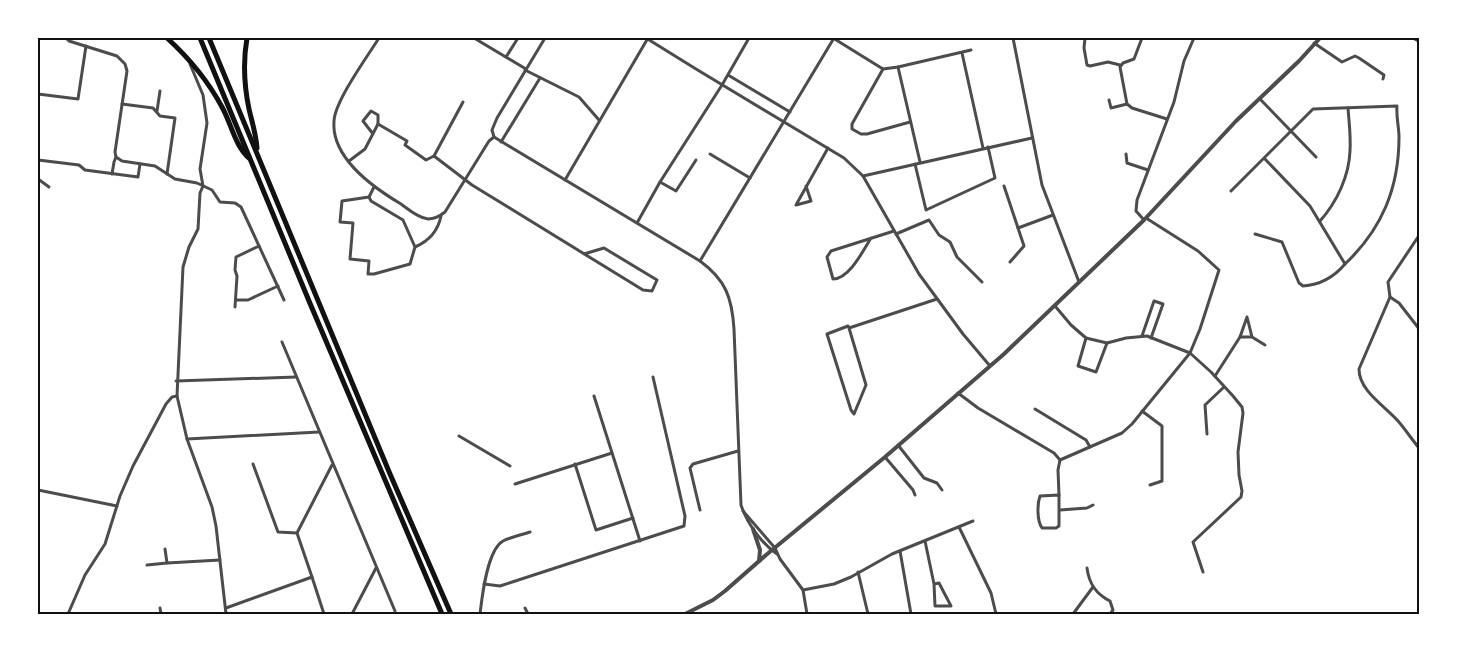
<svg xmlns="http://www.w3.org/2000/svg" width="1457" height="652" font-family="Mulish,sans-serif">
<style>
.lines{fill:none;stroke-linecap:round;stroke-linejoin:round}
.minor{stroke:#4c4c4c;stroke-width:3}
.tertiary{stroke:#4c4c4c;stroke-width:4}
.trunk{stroke:#111;stroke-width:5}
.neatline{fill:none;stroke:#111;stroke-width:2}
</style>
<rect width="100%" height="100%" fill="#fff"/>
<g class="lines">
<g class="minor">
<path d="M66 38 69 41 117 56 125 64 127 71 115 152 116 157 122 161 155 166 175 179 197 183 212 190 220 202 235 203 241 207 284 300"/>
<path d="M379 38C367 57 335 101 334 121 331 158 374 188 401 204 408 209 418 218 428 219 434 219 440 216 445 212L489 141 494 137"/>
<path d="M474 38 526 69"/>
<path d="M646 38 696 69 844 158 863 176 919 274 963 334 990 366"/>
<path d="M833 38 883 69 898 67 971 50"/>
<path d="M1013 38 1042 185 1079 282"/>
<path d="M1085 38 1084 48 1087 65 1090 66 1108 62 1120 65"/>
<path d="M1142 38 1134 59 1123 63 1120 67 1127 104 1132 108 1167 119"/>
<path d="M1413 38 1420 42"/>
<path d="M1314 43 1342 62 1355 56 1359 58 1384 75 1383 79"/>
<path d="M962 53 983 148"/>
<path d="M506 57 518 38"/>
<path d="M190 64 203 95 207 123 200 169 203 186 200 193 198 229 189 247 183 267 177 396 187 439 212 507 216 526 226 614"/>
<path d="M898 67 920 162"/>
<path d="M883 69 852 124V129L861 134H867L910 122"/>
<path d="M525 70 579 97 599 120"/>
<path d="M728 75 790 112"/>
<path d="M38 94 78 99 86 46"/>
<path d="M1260 99 1316 157"/>
<path d="M1109 100 1111 108 1127 104"/>
<path d="M122 104 153 108 160 116 175 118 167 174"/>
<path d="M157 111 160 91"/>
<path d="M378 124 407 141 405 145 426 160 434 156"/>
<path d="M494 137 700 261C726 280 732 298 734 329L741 505C747 523 761 543 777 554"/>
<path d="M494 137 492 130 497 118 545 38"/>
<path d="M501 142 540 78"/>
<path d="M710 154 750 178"/>
<path d="M1126 154 1127 163 1148 170"/>
<path d="M434 156 472 185 643 290 652 291 657 280 604 248 584 254"/>
<path d="M434 156 463 102"/>
<path d="M38 160 79 165 85 170 138 177 140 164"/>
<path d="M349 161 365 149 378 124V115L371 111 363 121 373 134"/>
<path d="M915 164 926 210 995 178 988 147"/>
<path d="M112 174 114 162 116 157"/>
<path d="M863 176 1032 138"/>
<path d="M38 179 49 187"/>
<path d="M565 180 648 38"/>
<path d="M660 182 676 191 696 160"/>
<path d="M806 186 811 201 796 205 828 148"/>
<path d="M1004 186 1024 246 1010 262"/>
<path d="M1231 191 1313 109 1397 106C1396 117 1399 127 1399 137 1399 188 1382 229 1345 264L1310 206 1264 158"/>
<path d="M369 197 371 201 403 220 415 247 410 264 374 274H368L369 261 350 259 353 223 340 222 342 201Z"/>
<path d="M369 197 374 187"/>
<path d="M1144 220 1136 211 1137 200 1174 102 1184 61 1194 38"/>
<path d="M1320 221C1337 202 1349 176 1350 151 1351 136 1349 122 1348 108"/>
<path d="M637 223 660 182 722 85 749 38"/>
<path d="M1018 228 1053 215"/>
<path d="M896 234 929 220 939 235 950 242 957 257 982 282"/>
<path d="M1255 234 1282 242 1299 283 1303 286C1320 285 1334 277 1345 264"/>
<path d="M1420 234 1388 282 1390 297 1359 369C1359 391 1385 406 1398 421 1406 430 1412 440 1420 449"/>
<path d="M871 238C863 251 849 279 833 279L827 257 831 251 894 231"/>
<path d="M415 247C429 241 438 231 441 216"/>
<path d="M700 261 834 38"/>
<path d="M1390 297 1399 303 1420 330"/>
<path d="M236 300H248L278 286"/>
<path d="M1055 306 1071 325 1086 338 1107 343 1126 338 1147 336 1190 353 1211 372 1233 396 1242 407 1243 413 1238 452 1239 475 1242 491 1241 497 1193 542 1203 572"/>
<path d="M235 307 237 276 235 270 236 257 259 246"/>
<path d="M849 328 866 385 854 414 851 410 827 334 848 326 849 328 937 299"/>
<path d="M1142 336 1154 301 1163 304 1151 338"/>
<path d="M1252 337 1247 317 1240 337H1252L1265 345"/>
<path d="M1086 338 1078 366 1096 372 1107 343"/>
<path d="M282 342 395 611"/>
<path d="M1215 376 1240 337"/>
<path d="M176 381 296 377"/>
<path d="M958 393 978 408 1054 453 1060 460"/>
<path d="M594 396 640 541"/>
<path d="M1035 409 1086 440 1090 447"/>
<path d="M1142 411 1162 426V481L1150 485"/>
<path d="M1207 434 1205 405 1224 387"/>
<path d="M459 436 510 466"/>
<path d="M187 439 319 432"/>
<path d="M898 445 924 478 937 483 942 490"/>
<path d="M885 457 913 490 915 495"/>
<path d="M1060 460 1122 433 1132 424 1190 353 1200 329 1219 270 1198 251 1146 218"/>
<path d="M253 464 278 532 297 533"/>
<path d="M575 464 596 530 633 518"/>
<path d="M515 484 612 453"/>
<path d="M38 490 117 506"/>
<path d="M1059 495V526L1056 528H1042C1037 521 1037 504 1040 496Z"/>
<path d="M1059 495 1058 470 1060 460"/>
<path d="M700 510 690 468 693 464 738 451"/>
<path d="M1060 510 1087 508 1093 505"/>
<path d="M743 511 775 548 780 559 803 590 807 614"/>
<path d="M959 527 991 593 996 614"/>
<path d="M925 541 934 584 935 606H951L939 583 934 584"/>
<path d="M900 551 911 614"/>
<path d="M167 563 220 560"/>
<path d="M147 565 167 563 165 549"/>
<path d="M1087 568C1089 584 1096 594 1110 601L1113 610 1110 614"/>
<path d="M858 572 868 614"/>
<path d="M312 577 297 533 332 465"/>
<path d="M484 584 500 586 684 526 685 516 653 377"/>
<path d="M803 590 834 584 851 577 892 554 973 521"/>
<path d="M160 608 161 614"/>
<path d="M226 608 312 577 324 614"/>
<path d="M525 608 528 614"/>
<path d="M68 614 85 575 105 544 120 496 133 466 166 404 172 397 177 396"/>
<path d="M352 614 376 568"/>
<path d="M480 614C482 597 487 550 503 541 511 537 521 535 530 532"/>
<path d="M1073 614 1093 587"/>
</g>
<g class="tertiary">
<path d="M753 529 760 550 759 561"/>
<path d="M685 614 713 600 725 591 766 555 885 457 1004 354 1144 220 1236 121 1299 61 1320 38"/>
</g>
<g class="trunk">
<path d="M167 38C189 58 208 81 222 107 231 123 235 146 249 158"/>
<path d="M200 38 309 301 442 614"/>
<path d="M209 38 390 474 451 614"/>
<path d="M247 38C243 61 244 85 249 109 252 122 256 134 257 148"/>
</g>
</g>
<rect width="1457" height="652" fill="none" stroke="#ffffff" stroke-width="78"/>
<rect x="39" y="39" width="1379" height="574" class="neatline"/>
</svg>
